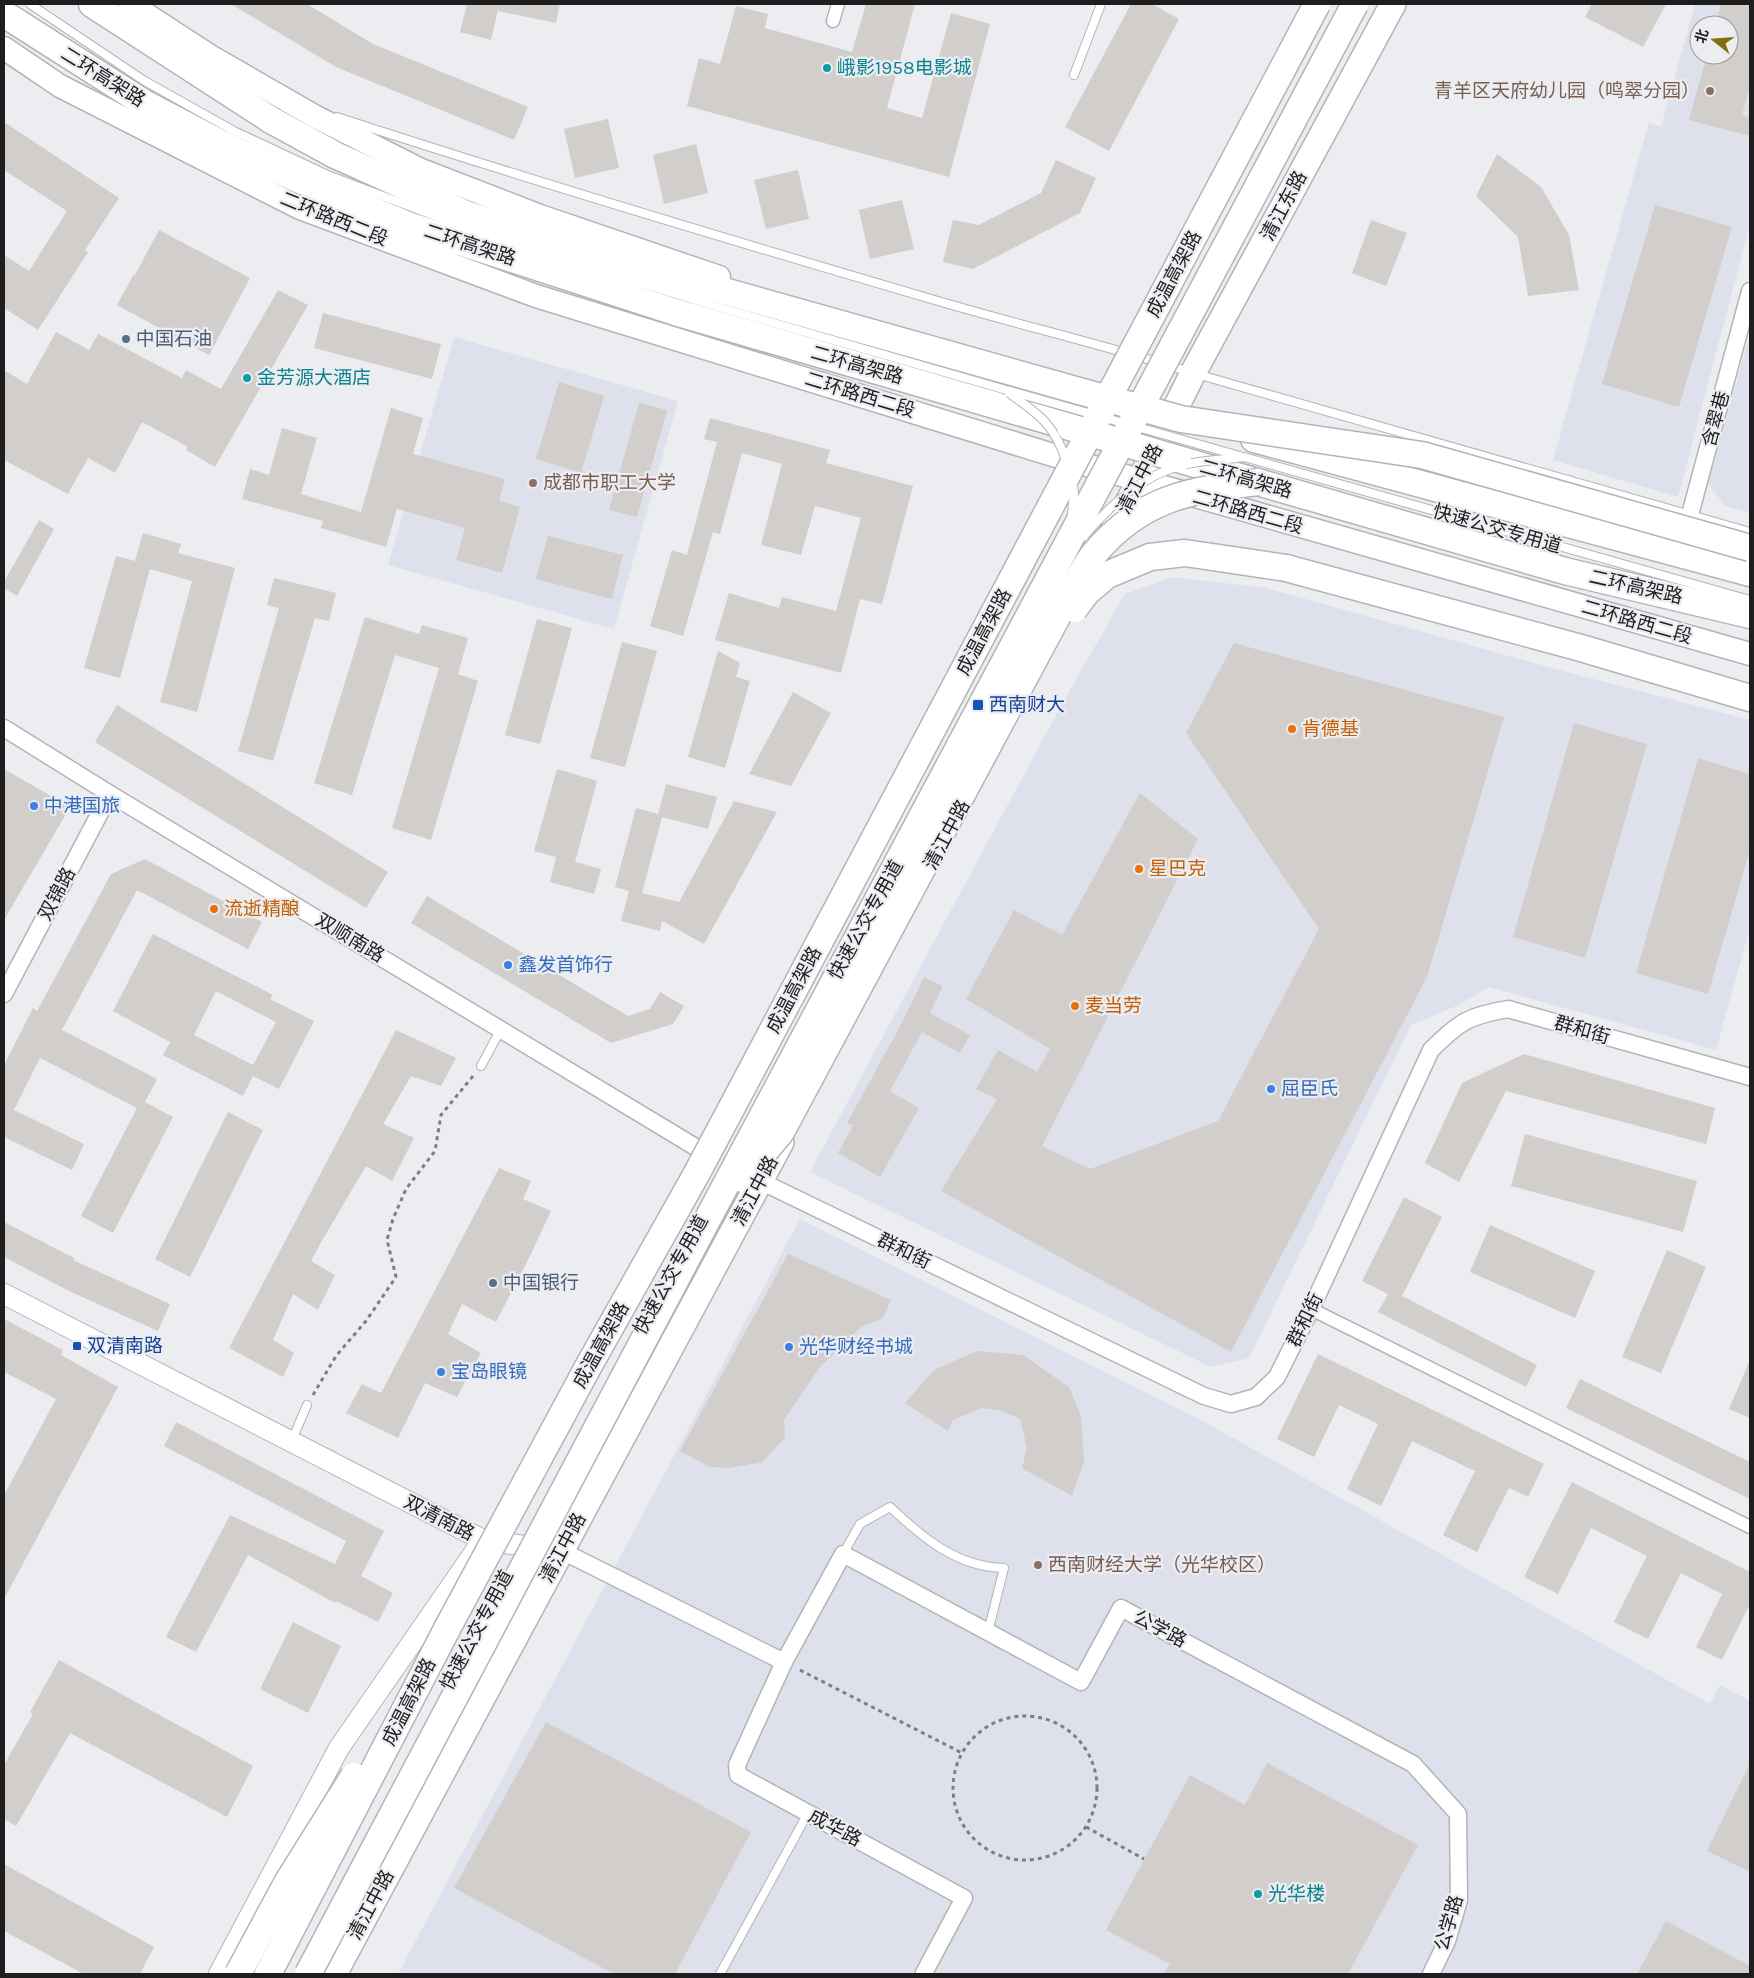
<svg xmlns="http://www.w3.org/2000/svg" width="1754" height="1978" font-family="Karla,'Noto Sans SC',sans-serif">
<style>
.built{fill:#dee1ec;fill-rule:evenodd}
.building{fill:#d1cecb;fill-rule:evenodd}
.lines{fill:none;stroke-linecap:round;stroke-linejoin:round}
.service-casing{stroke:#b3b4b8;stroke-width:10}
.pedestrian-casing{stroke:#b3b4b8;stroke-width:15}
.minor-casing{stroke:#b3b4b8;stroke-width:19}
.tertiary-casing{stroke:#b3b4b8;stroke-width:22}
.secondary-casing{stroke:#b3b4b8;stroke-width:25}
.primary-casing{stroke:#b3b4b8;stroke-width:28}
.trunk-casing{stroke:#b3b4b8;stroke-width:29}
.path{stroke:#7e7f81;stroke-width:3;stroke-dasharray:4 4;stroke-linecap:butt}
.service{stroke:#fff;stroke-width:8}
.pedestrian{stroke:#fff;stroke-width:12}
.minor{stroke:#fff;stroke-width:16}
.tertiary{stroke:#fff;stroke-width:20}
.secondary{stroke:#fff;stroke-width:22}
.primary{stroke:#fff;stroke-width:25}
.trunk{stroke:#fff;stroke-width:26}
.service-bridge-casing{stroke:#b3b4b8;stroke-width:10;stroke-linecap:butt}
.trunk-bridge-casing{stroke:#b3b4b8;stroke-width:29;stroke-linecap:butt}
.service-bridge{stroke:#fff;stroke-width:8}
.trunk-bridge{stroke:#fff;stroke-width:26}
.culture-dot{fill:#0f9aa8;stroke:#ecedf1;stroke-width:2}
.education-dot{fill:#8d6e63;stroke:#ecedf1;stroke-width:2}
.service-dot{fill:#5c6f8a;stroke:#ecedf1;stroke-width:2}
.transit-dot{fill:#1a4fb4;stroke:#ecedf1;stroke-width:2}
.food-dot{fill:#e8710a;stroke:#ecedf1;stroke-width:2}
.shop-dot{fill:#3f7fe0;stroke:#ecedf1;stroke-width:2}
.labels{text-anchor:middle;dominant-baseline:central;stroke-width:4.5;stroke-linejoin:round;paint-order:stroke}
.culture-label{font-size:19px;fill:#0d838f;stroke:#ecedf1;text-anchor:start}
.street-label{font-size:19px;fill:#1e1e1f;stroke:#ecedf1}
.education-label{font-size:19px;fill:#785e54;stroke:#ecedf1;text-anchor:start}
.service-label{font-size:19px;fill:#4e5e75;stroke:#ecedf1;text-anchor:start}
.transit-label{font-size:19px;fill:#164399;stroke:#ecedf1;text-anchor:start}
.food-label{font-size:19px;fill:#c56008;stroke:#ecedf1;text-anchor:start}
.shop-label{font-size:19px;fill:#366cbe;stroke:#ecedf1;text-anchor:start}
</style>
<rect width="100%" height="100%" fill="#ecedf1"/>
<g class="built">
<path d="M1695 4H1750V224L1678 497 1553 460 1649 122 1661 127ZM1699 25H1729V55H1699Z"/>
<path d="M1750 334V513L1725 506 1708 483Z"/>
<path d="M454 337 678 401 614 629 388 565Z"/>
<path d="M1173 577 1266 588 1548 667 1750 720V927L1716 1050 1489 987 1459 1005 1411 1025 1249 1358 1211 1367 810 1172 1062 704 1125 594Z"/>
<path d="M800 1219 1197 1418 1710 1704 1720 1685 1750 1701V1974H398Z"/>
</g>
<g class="building">
<path d="M231 4H307L373 44 528 107 514 140 336 67Z"/>
<path d="M467 4H560L556 23 498 11 499 5 491 40 460 32Z"/>
<path d="M866 4H915L887 108 922 118 951 13 990 24 949 177 687 106 699 58 720 64 736 6 768 14 765 28 852 52Z"/>
<path d="M1131 4H1152L1179 19 1109 151 1065 127Z"/>
<path d="M1592 4H1666L1643 47 1585 17Z"/>
<path d="M1721 4H1750V86L1742 115 1750 118V136L1689 120 1707 55H1729V25H1715Z"/>
<path d="M608 119 619 168 575 178 564 129Z"/>
<path d="M4 122 119 198 85 250 88 252 38 330 4 308V255L29 271 67 211 4 170Z"/>
<path d="M696 144 708 193 664 204 653 155Z"/>
<path d="M1497 154 1541 187 1569 235 1579 290 1528 296 1518 237 1476 196Z"/>
<path d="M1056 160 1096 178 1080 213 973 269 943 262 953 220 979 225 1041 193Z"/>
<path d="M798 170 809 219 766 229 754 180Z"/>
<path d="M902 200 914 249 870 259 859 210Z"/>
<path d="M1655 205 1732 227 1679 407 1602 384Z"/>
<path d="M1371 220 1407 233 1386 286 1352 273Z"/>
<path d="M159 230 250 278 209 355 117 305 134 274 135 275Z"/>
<path d="M278 290 308 305 215 467 186 450 188 447 142 422 115 473 88 458 68 494 4 460V370L27 384 56 332 89 350 98 334 182 378 186 370 221 389Z"/>
<path d="M323 313 441 344 432 379 314 348Z"/>
<path d="M559 382 604 396 581 473 536 459Z"/>
<path d="M639 403 667 410 637 517 609 510Z"/>
<path d="M391 408 423 418 413 454 505 479 499 501 520 507 502 573 456 560 465 528 397 509 386 547 321 528 323 521 242 499 250 469 269 475 282 428 317 438 301 494 361 512Z"/>
<path d="M710 418 830 450 826 463 913 486 882 604 860 599 841 673 715 640 729 593 779 608 782 597 836 611 861 518 815 506 801 555 761 545 782 464 742 453 720 534 713 532 683 636 650 626 672 550 687 555 717 442 704 439Z"/>
<path d="M39 520 54 529 17 596 4 588V582Z"/>
<path d="M143 533 181 544 178 553 235 568 197 712 160 702 192 581 150 569 120 678 84 668 116 556 135 561Z"/>
<path d="M548 536 623 555 612 599 536 579Z"/>
<path d="M274 578 336 593 329 621 315 618 273 761 238 751 279 608 267 605Z"/>
<path d="M365 617 419 634 422 625 468 638 458 674 478 681 431 840 392 828 439 668 395 655 352 795 314 783Z"/>
<path d="M537 619 572 628 540 744 505 735Z"/>
<path d="M622 642 657 651 625 767 590 758Z"/>
<path d="M1234 643 1504 717 1427 977 1231 1352 941 1191 997 1099 976 1089 998 1050 1037 1072 1050 1049 966 999 1014 910 1062 935 1140 793 1198 839 1042 1146 1090 1169 1218 1121 1319 929 1186 733Z"/>
<path d="M718 651 740 663 736 677 750 681 725 768 688 757Z"/>
<path d="M793 692 831 713 791 786 749 774Z"/>
<path d="M117 705 388 872 366 908 95 742Z"/>
<path d="M1574 723 1647 744 1585 958 1513 937Z"/>
<path d="M1698 758 1750 774V849L1708 994 1636 973Z"/>
<path d="M4 769 70 807 4 920Z"/>
<path d="M557 769 597 781 575 862 601 869 594 894 550 882 556 857 534 851Z"/>
<path d="M666 784 717 797 708 829 662 817 642 893 679 902 734 801 777 812 704 944 662 921 660 931 621 921 629 891 615 887 636 808 658 814Z"/>
<path d="M145 859 262 922 248 949 137 890 62 1030 157 1079 145 1102 173 1117 113 1233 81 1216 137 1108 40 1058 14 1110 84 1144 72 1170 4 1137V1065L33 1008 37 1011 111 874Z"/>
<path d="M427 896 628 1016 650 1009 660 992 684 1006 673 1024 611 1043 411 923Z"/>
<path d="M153 934 273 995 270 999 314 1021 279 1089 253 1076 243 1096 163 1055 170 1042 113 1011ZM216 991 276 1022 253 1065 194 1035Z"/>
<path d="M924 977 943 986 930 1013 970 1035 960 1053 922 1032 890 1091 919 1108 880 1177 838 1153 853 1126 847 1123 897 1032Z"/>
<path d="M396 1030 456 1058 441 1086 411 1076 383 1124 414 1138 392 1181 366 1166 320 1244 311 1261 335 1275 318 1310 293 1294 273 1340 294 1353 283 1377 229 1348Z"/>
<path d="M1524 1054 1715 1108 1706 1144 1506 1091 1459 1182 1425 1163 1462 1083Z"/>
<path d="M228 1112 263 1130 190 1277 155 1259Z"/>
<path d="M1525 1134 1697 1181 1683 1232 1511 1186Z"/>
<path d="M499 1168 531 1181 523 1199 551 1211 530 1256 496 1322 462 1304 448 1334 481 1353 457 1397 425 1383 398 1438 346 1413 362 1384 381 1393Z"/>
<path d="M1404 1197 1442 1217 1402 1296 1537 1365 1526 1387 1378 1312 1388 1294 1362 1281Z"/>
<path d="M4 1222 74 1258 73 1260 170 1304 158 1331 69 1291 4 1257Z"/>
<path d="M1490 1225 1595 1271 1575 1318 1470 1272Z"/>
<path d="M1667 1250 1706 1267 1661 1373 1622 1357Z"/>
<path d="M788 1254 891 1300 883 1318 861 1327 820 1367 784 1420 785 1438 762 1462 730 1468 710 1467 680 1451Z"/>
<path d="M4 1319 63 1350 61 1355 118 1387 4 1599V1495L56 1399 4 1372Z"/>
<path d="M977 1351 1023 1355 1069 1387 1081 1416 1084 1462 1072 1496 1022 1468 1027 1448 1020 1419 1000 1410 981 1408 953 1420 948 1431 905 1403 934 1370Z"/>
<path d="M1318 1354 1544 1464 1528 1497 1509 1488 1477 1552 1443 1535 1475 1471 1412 1441 1381 1506 1347 1489 1378 1424 1339 1405 1314 1457 1277 1439Z"/>
<path d="M1750 1360V1418L1729 1409Z"/>
<path d="M1580 1379 1750 1462V1499L1566 1408Z"/>
<path d="M176 1422 384 1531 361 1576 393 1593 378 1622 336 1601 335 1603 248 1555 196 1652 166 1637 230 1515 335 1564 346 1541 164 1446Z"/>
<path d="M1572 1482 1750 1572V1604L1722 1660 1696 1647 1722 1594 1681 1573 1648 1639 1614 1622 1647 1556 1591 1528 1558 1594 1524 1577Z"/>
<path d="M293 1622 341 1646 308 1713 260 1689Z"/>
<path d="M59 1660 253 1766 227 1817 70 1733 16 1826 4 1819V1765L33 1714 30 1712Z"/>
<path d="M546 1722 751 1832 675 1974H614L454 1888Z"/>
<path d="M1267 1763 1418 1845 1348 1974H1164L1170 1964 1106 1930 1190 1775 1245 1805Z"/>
<path d="M1750 1763V1872L1707 1851Z"/>
<path d="M4 1864 154 1947 140 1974H84L4 1931Z"/>
<path d="M1666 1921 1750 1966V1974H1637Z"/>
</g>
<g class="lines">
<g class="service-casing">
<g id="service">
<path d="M30 4 143 80 234 131 330 176 496 239 715 306 1003 389"/>
<path d="M1074 75 1101 4"/>
<path d="M337 117C536 182 737 242 938 301 1023 326 1109 346 1193 373L1750 532"/>
<path d="M1244 457 1750 600"/>
<path d="M481 1066 501 1029"/>
<path d="M292 1440 307 1405"/>
<path d="M843 1554 860 1524 890 1507C923 1538 957 1567 1004 1568L988 1632"/>
<path d="M720 1974 808 1813"/>
</g>
</g>
<g class="pedestrian-casing">
<g id="pedestrian">
<path d="M833 21 838 4"/>
<path d="M1311 1309 1750 1527"/>
</g>
</g>
<g class="minor-casing">
<g id="minor">
<path d="M1684 537 1750 291"/>
<path d="M4 728 110 794 697 1148"/>
<path d="M4 994 110 794"/>
<path d="M760 1181 1204 1396 1231 1404 1256 1397 1277 1377 1311 1309 1431 1050C1459 1022 1468 1016 1508 1009L1750 1077"/>
<path d="M562 1551 784 1662"/>
<path d="M925 1974 924 1973 964 1898 738 1775 737 1765 784 1662 843 1554 1081 1682 1121 1608 1413 1764 1458 1814 1459 1900 1447 1941 1431 1974"/>
</g>
</g>
<g class="tertiary-casing">
<g id="tertiary">
<path d="M4 1294 483 1540 547 1549"/>
<path d="M219 1974 339 1748 483 1540"/>
</g>
</g>
<g class="secondary-casing">
<g id="secondary">
<path d="M130 4 210 56 316 117 421 170 540 216 719 277"/>
<path d="M4 48 60 86 300 208 536 296 1069 460 1750 654"/>
</g>
</g>
<g class="primary-casing">
<g id="primary">
<path d="M1109 538 1140 480 1193 373 1393 4"/>
<path d="M253 1974 272 1939"/>
<path d="M334 1974 781 1142"/>
</g>
</g>
<g class="trunk-casing">
<g id="trunk">
<path d="M92 4 271 120 335 155 466 214 550 242 1079 391"/>
<path d="M4 14 144 103 222 144 295 178 408 225 675 312 1070 427"/>
<path d="M1254 439 1750 573"/>
<path d="M1178 459 1565 571 1750 615"/>
<path d="M1286 568 1581 648 1750 698"/>
</g>
</g>
<g class="path">
<path d="M313 1395 336 1356 366 1321 396 1277 387 1240 393 1219 406 1189 435 1151 441 1115 473 1076"/>
<path d="M800 1670 962 1753"/>
<circle cx="1025" cy="1788" r="72"/>
<path d="M1086 1827 1144 1859"/>
</g>
<use href="#service" class="service"/>
<use href="#pedestrian" class="pedestrian"/>
<use href="#minor" class="minor"/>
<use href="#tertiary" class="tertiary"/>
<use href="#secondary" class="secondary"/>
<use href="#primary" class="primary"/>
<use href="#trunk" class="trunk"/>
<g class="service-bridge-casing">
<g id="service-bridge">
<path d="M1003 389 1240 456"/>
<path d="M1009 393C1040 415 1055 425 1067 463"/>
<path d="M1072 481 1074 492 1072 514"/>
<path d="M1084 536C1111 505 1142 475 1183 465 1202 460 1224 460 1244 457"/>
</g>
</g>
<g class="trunk-bridge-casing">
<g id="trunk-bridge">
<path d="M1079 391 1181 419 1422 455 1750 548"/>
<path d="M1070 427 1178 459"/>
<path d="M1074 609 1087 592 1107 575 1150 557 1185 553 1286 568"/>
<path d="M742 1179 781 1132 1073 587C1080 576 1086 564 1094 554 1141 498 1189 490 1258 482"/>
<path d="M238 1974 287 1883 354 1776"/>
<path d="M268 1974 449 1625 588 1367 697 1173 1317 4"/>
<path d="M308 1974 705 1224 1355 4"/>
</g>
</g>
<use href="#service-bridge" class="service-bridge"/>
<use href="#trunk-bridge" class="trunk-bridge"/>
</g>
<g class="culture-dot">
<circle cx="827" cy="68" r="5"/>
<circle cx="247" cy="378" r="5"/>
<circle cx="1258" cy="1894" r="5"/>
</g>
<g class="education-dot">
<circle cx="1710" cy="91" r="5"/>
<circle cx="533" cy="483" r="5"/>
<circle cx="1038" cy="1565" r="5"/>
</g>
<g class="service-dot">
<circle cx="126" cy="339" r="5"/>
<circle cx="493" cy="1283" r="5"/>
</g>
<g class="transit-dot">
<rect x="972" y="699" width="12" height="12" rx="2.5"/>
<rect x="72" y="1341" width="10" height="10" rx="2.5"/>
</g>
<g class="food-dot">
<circle cx="1292" cy="729" r="5"/>
<circle cx="1139" cy="869" r="5"/>
<circle cx="214" cy="909" r="5"/>
<circle cx="1075" cy="1006" r="5"/>
</g>
<g class="shop-dot">
<circle cx="34" cy="806" r="5"/>
<circle cx="508" cy="965" r="5"/>
<circle cx="1271" cy="1089" r="5"/>
<circle cx="789" cy="1347" r="5"/>
<circle cx="441" cy="1372" r="5"/>
</g>
<g class="labels">
<g class="culture-label">
<text x="837" y="68">峨影1958电影城</text>
<text x="257" y="378">金芳源大酒店</text>
<text x="1268" y="1894">光华楼</text>
</g>
<g class="street-label">
<text transform="translate(103 77) rotate(32)">二环高架路</text>
<text transform="translate(1284 206) rotate(-62)">清江东路</text>
<text transform="translate(334 219) rotate(22)">二环路西二段</text>
<text transform="translate(470 245) rotate(18)">二环高架路</text>
<text transform="translate(1174 274) rotate(-62)">成温高架路</text>
<text transform="translate(857 365) rotate(16)">二环高架路</text>
<text transform="translate(860 395) rotate(17)">二环路西二段</text>
<text transform="translate(1716 419) rotate(-75)">含翠巷</text>
<text transform="translate(1140 479) rotate(-63)">清江中路</text>
<text transform="translate(1246 479) rotate(16)">二环高架路</text>
<text transform="translate(1248 512) rotate(16)">二环路西二段</text>
<text transform="translate(1497 529) rotate(16)">快速公交专用道</text>
<text transform="translate(1636 587) rotate(13)">二环高架路</text>
<text transform="translate(1637 622) rotate(16)">二环路西二段</text>
<text transform="translate(984 632) rotate(-62)">成温高架路</text>
<text transform="translate(947 835) rotate(-62)">清江中路</text>
<text transform="translate(57 894) rotate(-62)">双锦路</text>
<text transform="translate(866 920) rotate(-61)">快速公交专用道</text>
<text transform="translate(350 938) rotate(31)">双顺南路</text>
<text transform="translate(794 990) rotate(-62)">成温高架路</text>
<text transform="translate(1582 1030) rotate(16)">群和街</text>
<text transform="translate(755 1191) rotate(-62)">清江中路</text>
<text transform="translate(904 1251) rotate(26)">群和街</text>
<text transform="translate(671 1275) rotate(-61)">快速公交专用道</text>
<text transform="translate(1305 1320) rotate(-64)">群和街</text>
<text transform="translate(601 1345) rotate(-61)">成温高架路</text>
<text transform="translate(439 1518) rotate(27)">双清南路</text>
<text transform="translate(563 1548) rotate(-62)">清江中路</text>
<text transform="translate(1160 1629) rotate(28)">公学路</text>
<text transform="translate(477 1630) rotate(-62)">快速公交专用道</text>
<text transform="translate(409 1702) rotate(-63)">成温高架路</text>
<text transform="translate(835 1828) rotate(28)">成华路</text>
<text transform="translate(371 1905) rotate(-62)">清江中路</text>
<text transform="translate(1449 1923) rotate(-74)">公学路</text>
</g>
<g class="education-label">
<text x="1700" y="91" text-anchor="end">青羊区天府幼儿园（鸣翠分园）</text>
<text x="543" y="483">成都市职工大学</text>
<text x="1048" y="1565">西南财经大学（光华校区）</text>
</g>
<g class="service-label">
<text x="136" y="339">中国石油</text>
<text x="503" y="1283">中国银行</text>
</g>
<g class="transit-label">
<text x="989" y="705">西南财大</text>
<text x="87" y="1346">双清南路</text>
</g>
<g class="food-label">
<text x="1302" y="729">肯德基</text>
<text x="1149" y="869">星巴克</text>
<text x="224" y="909">流逝精酿</text>
<text x="1085" y="1006">麦当劳</text>
</g>
<g class="shop-label">
<text x="44" y="806">中港国旅</text>
<text x="518" y="965">鑫发首饰行</text>
<text x="1281" y="1089">屈臣氏</text>
<text x="799" y="1347">光华财经书城</text>
<text x="451" y="1372">宝岛眼镜</text>
</g>
</g>
<rect width="1754" height="1978" fill="none" stroke="#1e1e1f" stroke-width="10"/>
<g transform="translate(1714 40) rotate(287)"><circle r="24" fill="#ecedf1" stroke="#9a9a9d"/>
<path d="M0-4L9 19L0 12L-9 19Z" fill="#806f0c"/>
<text y="-8" font-size="14" font-weight="bold" text-anchor="middle" fill="#1e1e1f">北</text>
</g>
</svg>
